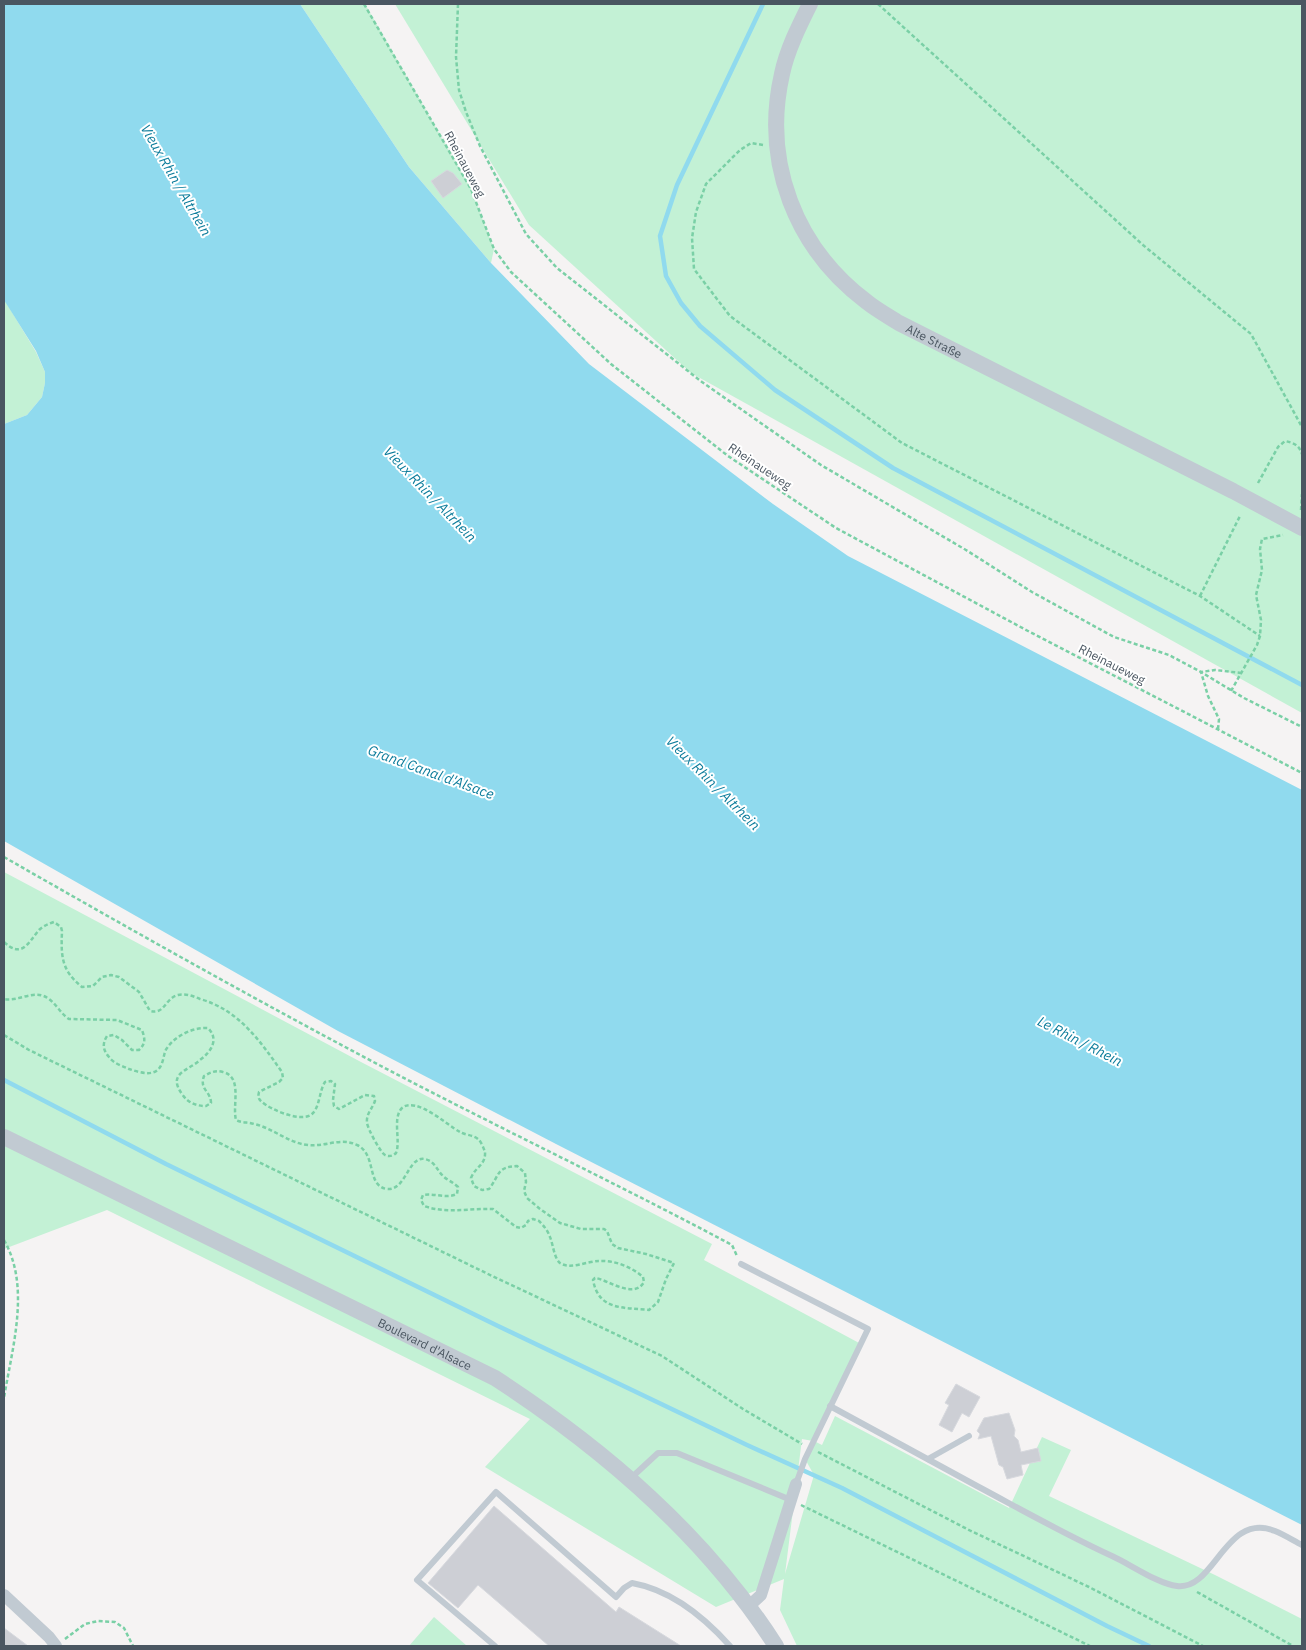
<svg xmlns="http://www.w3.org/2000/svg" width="1306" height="1650" font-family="'IBM Plex Sans',sans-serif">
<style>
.green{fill:#c3f1d5;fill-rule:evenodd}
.water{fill:#90daee}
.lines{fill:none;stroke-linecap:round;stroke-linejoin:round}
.stream{stroke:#90daee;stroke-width:4.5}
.building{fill:#cdcfd5;stroke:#d7d9de}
.path{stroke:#7ad0a6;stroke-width:2.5;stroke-dasharray:4 2.5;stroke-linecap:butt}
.service{stroke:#c1cad2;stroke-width:6}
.minor{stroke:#c1cad2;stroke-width:12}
.tertiary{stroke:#c1cad2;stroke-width:16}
.labels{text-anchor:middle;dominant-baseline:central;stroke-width:4;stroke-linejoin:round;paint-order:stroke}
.street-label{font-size:12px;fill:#4a5661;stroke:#fff}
.water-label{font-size:14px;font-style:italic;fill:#0c7c9b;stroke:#fff}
</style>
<rect width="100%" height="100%" fill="#f5f3f3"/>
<g class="green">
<path d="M300 4H365L471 189 494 249 491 263 409 167Z"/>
<path d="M395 4H1299L1302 7V713L691 373 529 225Z"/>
<path d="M4 299 36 352 45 372V383L42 397 27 415 4 424Z"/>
<path d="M4 872 361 1062 712 1244 704 1260 861 1344 814 1441 822 1445 835 1416 1009 1508 1042 1437 1071 1450 1049 1496 1215 1575 1302 1619V1646H797L780 1610 784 1579 716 1607 485 1467 530 1419 107 1210 4 1249ZM802 1439 813 1441 805 1459 814 1475 785 1574Z"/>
<path d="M434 1617 467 1646H409Z"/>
</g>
<path class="water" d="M4 4H300L409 167 491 263 589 364 773 504 848 556 1302 790V1525L556 1144 338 1031 4 841V424L27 415 42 397 45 383V372L36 351 4 300Z"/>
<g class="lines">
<g class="stream">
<path d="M763 4 677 185 660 236 666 276 681 303 700 326 775 390 893 468 1302 685"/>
<path d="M4 1080 166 1164 498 1326 747 1445 842 1488 1107 1626 1149 1646"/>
</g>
</g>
<g class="building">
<path d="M447 170 453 173 462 184 443 198 431 181Z"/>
<path d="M956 1384 980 1397 969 1417 962 1413 952 1432 939 1425 949 1405 945 1403Z"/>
<path d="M1009 1413 1015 1430 1014 1436 1018 1440 1021 1452 1038 1448 1041 1461 1021 1465 1023 1475 1007 1479 1003 1467 999 1465 991 1436 978 1439 980 1434 977 1431 984 1418Z"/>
<path d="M494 1506 616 1612 619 1607 681 1646H549L478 1585 458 1608 428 1583Z"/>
<path d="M4 1628 28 1646H4Z"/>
</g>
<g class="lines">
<g class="path">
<path d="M364 4 471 189 494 249 511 272 611 364 728 456 836 528 1028 631 1302 773"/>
<path d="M458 4 456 57 459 90 466 112 480 146 526 234 557 268 702 382 821 465 966 550 1032 592 1114 637 1169 655 1201 672 1244 698 1302 727"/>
<path d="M878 4 1143 245 1251 334 1302 427"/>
<path d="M763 145 751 143 740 150 706 184 696 212 692 238 694 269 730 316 902 443 1200 596 1260 636"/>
<path d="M1258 483 1278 447 1285 441C1294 443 1299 445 1302 454"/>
<path d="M1301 510 1302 494"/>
<path d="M1200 596 1240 516"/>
<path d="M1231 691 1257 645 1260 636 1261 620 1256 595 1262 570 1260 549 1262 539 1283 535"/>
<path d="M1218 729 1219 719 1208 696 1201 672 1215 670 1241 673"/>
<path d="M4 857C128 928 254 999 381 1066 497 1127 616 1183 732 1245L737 1256"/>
<path d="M4 942C22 959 28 943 39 930 43 926 48 924 54 922L61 927 62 931C61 956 61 970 82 987L93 986 102 977 111 975 119 977 139 992 150 1011C165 1015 165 998 178 995 185 993 193 996 200 999 239 1010 260 1041 282 1072L283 1078 279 1082 259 1092C258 1096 258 1099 262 1102 271 1110 302 1123 312 1114 320 1107 319 1091 325 1082L331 1081 335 1084 333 1100 334 1106 339 1109 365 1095 374 1096 375 1101C372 1109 366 1114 367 1123 368 1129 380 1152 385 1155 389 1157 393 1156 396 1153 401 1141 392 1118 402 1108 416 1096 447 1125 460 1132 465 1135 473 1135 478 1139 481 1141 484 1149 485 1152 486 1165 475 1167 471 1178L474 1186 482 1190 489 1189C500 1175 496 1167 517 1166L525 1173 526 1182 524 1191 527 1198 540 1209 560 1223 581 1229H604L607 1231 612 1244 618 1248 646 1254 674 1263 666 1279 658 1302 649 1310C623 1307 599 1311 593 1280L595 1278C607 1279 634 1300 644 1282L643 1277C632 1267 614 1260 599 1261 588 1261 570 1270 560 1263 554 1258 553 1244 550 1237 548 1231 544 1226 539 1221L533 1219 528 1221 526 1225 521 1228 516 1227 493 1209C470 1208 446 1214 424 1206L421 1200 423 1195C435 1193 446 1199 457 1194L458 1187C453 1182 447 1180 443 1176 438 1171 436 1165 430 1161 408 1149 408 1191 387 1189 366 1186 377 1154 357 1145 341 1137 325 1147 308 1145 288 1143 273 1128 254 1124 248 1122 242 1123 236 1120 232 1105 243 1077 223 1072 216 1070 211 1072 204 1076 199 1090 211 1091 211 1103L206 1106C196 1106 188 1103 182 1094 167 1073 188 1071 200 1060 212 1051 219 1039 208 1028 193 1027 175 1036 167 1048 164 1052 164 1058 162 1063 157 1078 141 1073 129 1069 122 1066 113 1063 109 1057 103 1050 102 1044 107 1036L114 1035 122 1040 132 1050H139C146 1043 145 1039 142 1030L117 1020 69 1019C61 1014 57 1005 49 999 35 988 19 1002 4 999"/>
<path d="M4 1035 29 1050 488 1274 662 1356 743 1409 802 1444"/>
<path d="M4 1240C31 1287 12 1348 4 1398"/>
<path d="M818 1452 971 1531 1089 1587 1203 1646"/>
<path d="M801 1505 1090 1646"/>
<path d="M1197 1592 1293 1646"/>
<path d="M65 1639 85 1624 98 1621 115 1622 124 1628 133 1646"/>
</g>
<g class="service">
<path d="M741 1264 868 1329 805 1459 796 1484"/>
<path d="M830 1406C879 1433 928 1459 977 1486 1022 1510 1066 1535 1112 1556 1130 1564 1158 1584 1177 1586 1215 1591 1225 1511 1275 1531 1285 1535 1294 1541 1302 1545"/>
<path d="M928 1459 969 1436"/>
<path d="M631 1478 658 1453H677L791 1500"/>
<path d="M495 1646 417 1580 496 1492 616 1597 624 1588 632 1583C671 1590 705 1618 730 1646"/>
</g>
<g class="minor">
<path d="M4 1595 49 1637 56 1646"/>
<path d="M749 1606 761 1595 796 1484"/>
</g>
<g class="tertiary">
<path id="s1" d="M810 4C799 26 787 50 782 74 762 162 795 248 867 302 877 310 888 316 899 323L1233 491 1302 528"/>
<path id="s2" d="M4 1137 495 1378C604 1449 705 1535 776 1646"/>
</g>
</g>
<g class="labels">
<g class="street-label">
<text transform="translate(465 164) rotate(62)">Rheinaueweg</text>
<text stroke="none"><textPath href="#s1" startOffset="411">Alte Straße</textPath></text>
<text transform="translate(760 466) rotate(34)">Rheinaueweg</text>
<text transform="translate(1112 664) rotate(27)">Rheinaueweg</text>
<text stroke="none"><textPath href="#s2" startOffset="469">Boulevard d'Alsace</textPath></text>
</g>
<g class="water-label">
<text transform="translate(176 180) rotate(60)">Vieux Rhin / Altrhein</text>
<text transform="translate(430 494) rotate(46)">Vieux Rhin / Altrhein</text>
<text transform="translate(431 772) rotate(20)">Grand Canal d'Alsace</text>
<text transform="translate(713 783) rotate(45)">Vieux Rhin / Altrhein</text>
<text transform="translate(1080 1041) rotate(27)">Le Rhin / Rhein</text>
</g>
</g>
<rect width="1306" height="1650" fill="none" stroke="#4a5661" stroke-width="10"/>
</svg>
